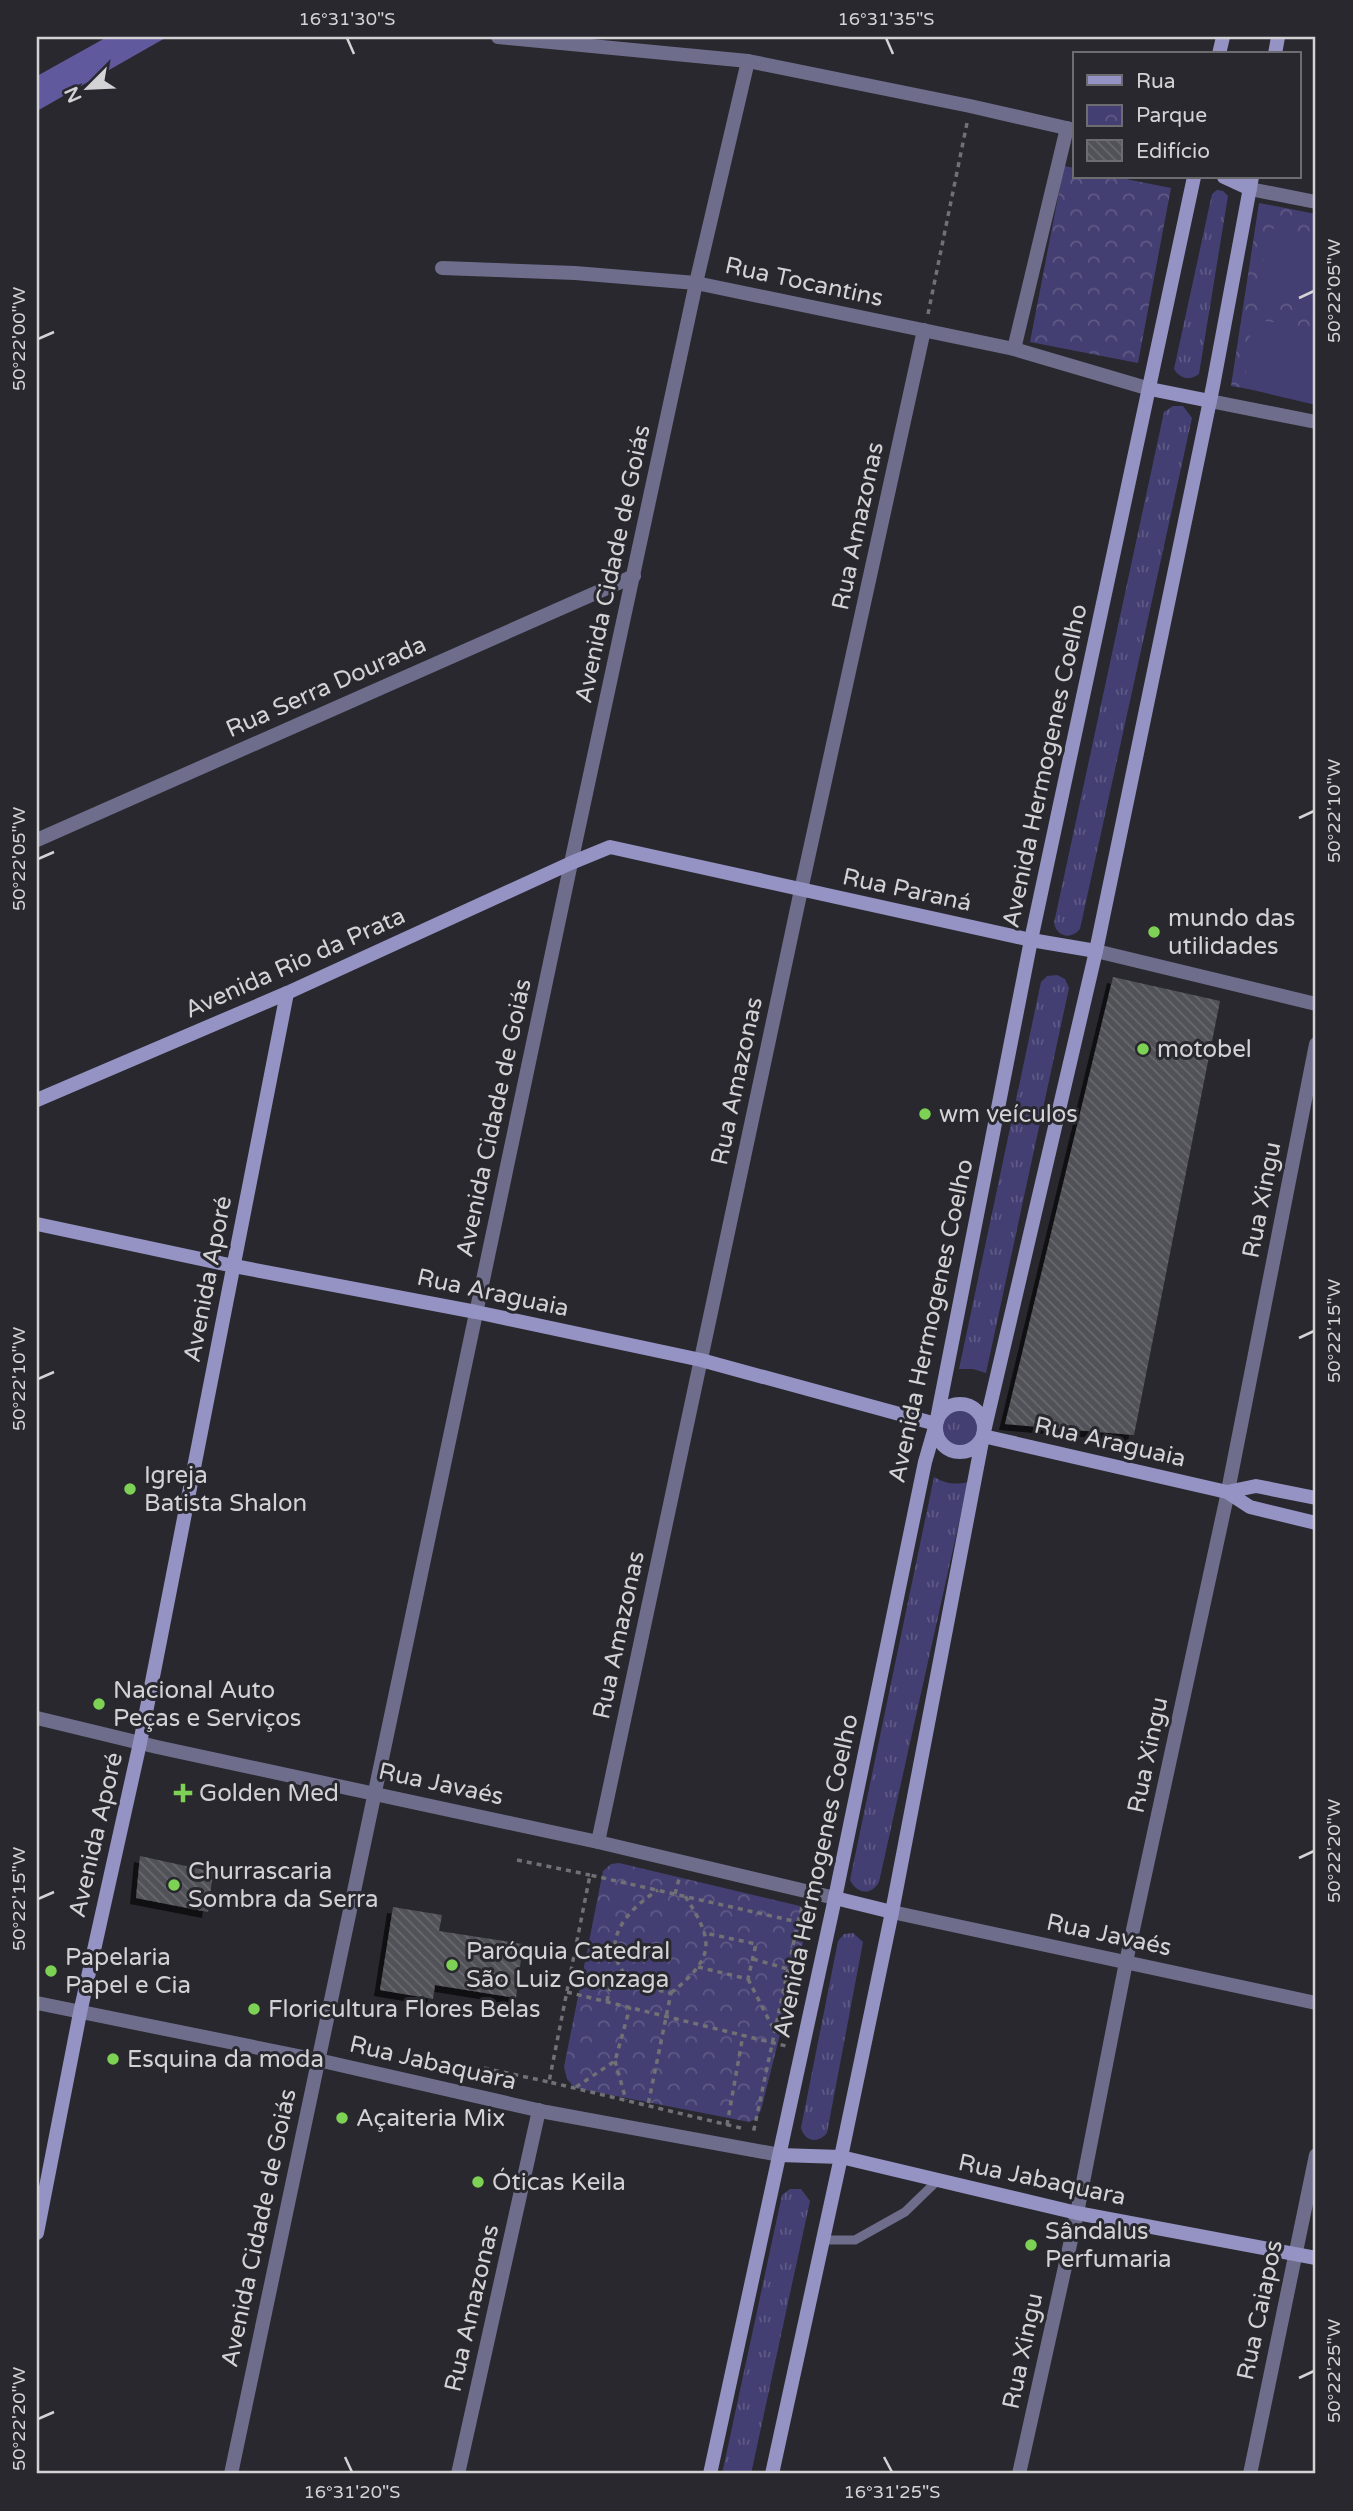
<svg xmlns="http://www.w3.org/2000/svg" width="1353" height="2511" font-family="'Varela Round',sans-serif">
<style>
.grass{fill:url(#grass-tufts)}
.park{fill:url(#park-crowns)}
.garden{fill:#443f72}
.water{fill:#60599d}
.building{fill:url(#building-back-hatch);filter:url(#shadow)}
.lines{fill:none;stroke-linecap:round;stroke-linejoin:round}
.path{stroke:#707075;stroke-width:3.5;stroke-dasharray:5 5;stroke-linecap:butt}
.service{stroke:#6e6d8c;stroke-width:9}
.minor{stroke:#6e6d8c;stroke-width:14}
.tertiary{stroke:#6e6d8c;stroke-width:14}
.secondary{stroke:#9593c4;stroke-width:14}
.ticks{fill:none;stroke:#d3d3d6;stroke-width:2.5}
.poi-dot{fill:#7dd154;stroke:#28282e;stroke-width:2.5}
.labels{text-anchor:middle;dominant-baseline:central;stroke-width:6;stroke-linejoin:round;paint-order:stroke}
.street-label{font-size:24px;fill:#d3d3d6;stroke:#28282e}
.poi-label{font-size:24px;fill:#d3d3d6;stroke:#28282e;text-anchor:start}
.neatline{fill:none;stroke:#d3d3d6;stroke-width:2.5}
.ticks-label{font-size:18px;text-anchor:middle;fill:#d3d3d6}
</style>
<defs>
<pattern id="grass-tufts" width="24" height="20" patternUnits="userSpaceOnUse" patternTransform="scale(1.75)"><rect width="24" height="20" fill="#443f72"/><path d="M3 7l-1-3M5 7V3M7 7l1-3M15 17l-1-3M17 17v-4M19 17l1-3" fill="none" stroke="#5e5a85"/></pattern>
<pattern id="park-crowns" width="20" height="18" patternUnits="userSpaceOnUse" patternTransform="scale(1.75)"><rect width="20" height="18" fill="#443f72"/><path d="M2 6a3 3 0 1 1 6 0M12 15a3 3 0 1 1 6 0" fill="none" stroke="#5e5a85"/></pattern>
<pattern id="building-back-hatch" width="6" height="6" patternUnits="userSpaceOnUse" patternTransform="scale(1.75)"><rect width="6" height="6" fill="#515158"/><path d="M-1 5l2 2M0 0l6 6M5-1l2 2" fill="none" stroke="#69696f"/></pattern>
<filter id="shadow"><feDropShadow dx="-6" dy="6" stdDeviation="0" flood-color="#0009"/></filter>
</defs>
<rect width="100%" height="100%" fill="#28282e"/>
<g class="grass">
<path d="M1217 190 1223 191 1228 196 1199 374C1190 381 1180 379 1174 369L1212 194Z"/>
<path d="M1173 406H1183L1192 418 1080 929C1071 940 1057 937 1054 923L1164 412Z"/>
<path d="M1057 975 1065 979 1069 988 986 1373 973 1369H959L1041 982 1047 976Z"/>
<circle cx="960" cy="1428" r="24"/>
<path d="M934 1477C946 1484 955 1485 968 1482L879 1882C871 1896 857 1894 850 1880Z"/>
<path d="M853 1933 863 1942 827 2133C818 2144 805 2142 801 2128L838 1941 844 1934Z"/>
<path d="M790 2189H801L810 2201 751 2474H722L782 2195Z"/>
</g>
<g class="park">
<path d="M1064 166 1075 168V177H1116L1171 188 1138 363 1030 342Z"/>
<path d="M1259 203 1316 214V400L1231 386Z"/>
<path d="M619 1863 800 1906 808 1912 809 1919 761 2110 756 2119 749 2122 575 2088 567 2079 564 2067 603 1871 611 1864Z"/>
</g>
<g class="garden">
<path d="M1270 228 1316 237V308L1256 297Z"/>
<path d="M1252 319 1316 329V405L1244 388Z"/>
</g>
<path class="water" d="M107 37H167L37 111V76Z"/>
<g class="building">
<path d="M1113 977 1220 1001 1134 1435 1005 1424Z"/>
<path d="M140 1856 213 1872 208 1912 136 1898Z"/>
<path d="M393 1907 442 1915 439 1931 523 1944 516 1998 435 1985 433 1999 380 1990Z"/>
</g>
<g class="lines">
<g class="path">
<path d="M928 314 967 123"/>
<path d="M517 1860 590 1875"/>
<path d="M675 1894 679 1879"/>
<path d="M798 1922 802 1907"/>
<path d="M753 1959 788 1969"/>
<path d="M698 1967 748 1979 756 1944 705 1933"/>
<path d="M571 1970 671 1993 648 2105"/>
<path d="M748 1979 774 2030"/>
<path d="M629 1982C626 1976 621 1969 618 1963 605 1931 635 1905 658 1890"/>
<path d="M567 1992 786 2046"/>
<path d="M671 1993C716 1957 714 1941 685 1896"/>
<path d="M607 2001 612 1979"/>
<path d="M615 2061 626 2100"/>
<path d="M484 2068 549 2082"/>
<path d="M576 2087 615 2061 630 2007"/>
<path d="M727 2125 743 2035"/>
<path d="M741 2128 549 2082 590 1875 798 1922 753 2134"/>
</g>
<path class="service" d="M823 2240H855L905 2212 938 2180"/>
<g class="minor">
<path d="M498 37 748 61 970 106 1075 130"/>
<path d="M1250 189 1316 202"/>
<path d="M442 268 575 273 696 283 1014 349 1150 389"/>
<path d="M1014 349 1067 128"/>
<path d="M1210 401 1316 422"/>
<path d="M37 840 634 576"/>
<path d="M1096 951 1316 1004"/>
<path d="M598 1842 801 890 924 330"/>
<path d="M892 1912 1316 2003"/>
<path d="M231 2474 571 863 696 283 748 61"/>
<path d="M458 2474 539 2110"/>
<path d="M1019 2474 1077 2213 1126 1962 1226 1501 1316 1044"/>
<path d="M1250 2474 1316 2155"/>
</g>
<g class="tertiary">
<path d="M37 1718 157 1747 598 1842 835 1898"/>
<path d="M37 2003 318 2060 546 2112 780 2155"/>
</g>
<g class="secondary">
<path d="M1219 54 1223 37"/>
<path d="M1275 54 1278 37"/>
<path d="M1224 177 1250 189"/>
<path d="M1150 389 1210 401"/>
<path d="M37 1100 287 993 571 863 610 847 1031 940 1096 951"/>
<path d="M37 1224 234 1266 476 1312 701 1360 936 1424"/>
<circle cx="960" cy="1428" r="24"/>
<path d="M983 1436 1227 1492 1250 1507 1316 1523"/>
<path d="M1227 1492 1256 1486 1316 1498"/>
<path d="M835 1898 892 1912"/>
<path d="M780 2155 841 2157 1077 2213 1316 2258"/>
<path d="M37 2233 80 2013 140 1743 287 993"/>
<path d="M710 2474 835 1898 925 1462 936 1424 1031 940 1194 177"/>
<path d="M772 2474 841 2157 892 1912 983 1436 1096 951 1213 386 1252 177"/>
</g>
</g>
<path class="ticks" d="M347 38 354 54M886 38 893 54M1299 298 1314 291M38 339 54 332M1299 818 1314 811M38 859 54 852M1299 1338 1314 1331M38 1379 54 1372M1299 1858 1314 1851M38 1899 54 1892M1299 2378 1314 2371M38 2419 54 2412M345 2457 352 2472M884 2457 892 2472"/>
<g class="poi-dot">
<circle cx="1154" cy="932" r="7"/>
<circle cx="1143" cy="1049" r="7"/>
<circle cx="925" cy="1114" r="7"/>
<circle cx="130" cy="1489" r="7"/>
<circle cx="99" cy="1704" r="7"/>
<path d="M179.5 1782.5h7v7h7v7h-7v7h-7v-7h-7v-7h7z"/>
<circle cx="174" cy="1885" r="7"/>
<circle cx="452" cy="1965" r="7"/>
<circle cx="51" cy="1971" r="7"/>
<circle cx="254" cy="2009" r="7"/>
<circle cx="113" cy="2059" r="7"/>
<circle cx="342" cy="2118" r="7"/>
<circle cx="478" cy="2182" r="7"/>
<circle cx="1031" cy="2245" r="7"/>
</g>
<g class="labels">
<g class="street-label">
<text transform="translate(804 282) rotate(12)">Rua Tocantins</text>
<text transform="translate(858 526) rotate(-78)">Rua Amazonas</text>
<text transform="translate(613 564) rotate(-78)">Avenida Cidade de Goiás</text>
<text transform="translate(326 687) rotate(-24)">Rua Serra Dourada</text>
<text transform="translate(1045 766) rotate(-78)">Avenida Hermogenes Coelho</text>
<text transform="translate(907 890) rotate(12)">Rua Paraná</text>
<text transform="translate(295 963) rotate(-24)">Avenida Rio da Prata</text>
<text transform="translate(737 1081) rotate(-78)">Rua Amazonas</text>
<text transform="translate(494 1118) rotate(-78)">Avenida Cidade de Goiás</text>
<text transform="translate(1262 1200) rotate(-79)">Rua Xingu</text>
<text transform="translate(208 1279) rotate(-79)">Avenida Aporé</text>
<text transform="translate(493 1293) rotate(12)">Rua Araguaia</text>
<text transform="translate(931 1321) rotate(-78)">Avenida Hermogenes Coelho</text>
<text transform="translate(1110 1442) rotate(13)">Rua Araguaia</text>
<text transform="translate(619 1635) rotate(-78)">Rua Amazonas</text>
<text transform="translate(1148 1755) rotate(-78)">Rua Xingu</text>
<text transform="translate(441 1784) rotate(12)">Rua Javaés</text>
<text transform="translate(96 1835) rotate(-77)">Avenida Aporé</text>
<text transform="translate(816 1876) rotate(-78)">Avenida Hermogenes Coelho</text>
<text transform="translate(1109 1935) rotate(12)">Rua Javaés</text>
<text transform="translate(433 2063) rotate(13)">Rua Jabaquara</text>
<text transform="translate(1042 2180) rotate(12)">Rua Jabaquara</text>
<text transform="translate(259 2228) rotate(-78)">Avenida Cidade de Goiás</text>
<text transform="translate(472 2308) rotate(-77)">Rua Amazonas</text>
<text transform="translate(1260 2310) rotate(-78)">Rua Caiapos</text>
<text transform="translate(1023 2351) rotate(-78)">Rua Xingu</text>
</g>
<g class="poi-label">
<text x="1168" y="918">mundo das<tspan x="1168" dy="28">utilidades</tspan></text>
<text x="1157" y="1049">motobel</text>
<text x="939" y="1114">wm veículos</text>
<text x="144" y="1475">Igreja<tspan x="144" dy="28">Batista Shalon</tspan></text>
<text x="113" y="1690">Nacional Auto<tspan x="113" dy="28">Peças e Serviços</tspan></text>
<text x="199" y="1793">Golden Med</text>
<text x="188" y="1871">Churrascaria<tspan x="188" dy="28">Sombra da Serra</tspan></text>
<text x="466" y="1951">Paróquia Catedral<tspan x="466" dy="28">São Luiz Gonzaga</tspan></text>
<text x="65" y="1957">Papelaria<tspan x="65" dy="28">Papel e Cia</tspan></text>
<text x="268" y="2009">Floricultura Flores Belas</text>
<text x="127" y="2059">Esquina da moda</text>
<text x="356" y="2118">Açaiteria Mix</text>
<text x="492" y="2182">Óticas Keila</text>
<text x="1045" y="2231">Sândalus<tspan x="1045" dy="28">Perfumaria</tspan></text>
</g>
</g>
<rect width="1353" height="2511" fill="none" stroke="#28282e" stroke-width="77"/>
<rect x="1073" y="52" width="228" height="126" fill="#28282e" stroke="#6c6c71" stroke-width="2"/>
<rect x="1087" y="75" width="35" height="10" fill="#9593c4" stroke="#6c6c71" stroke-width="2"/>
<text x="1136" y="88" font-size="21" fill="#d3d3d6">Rua</text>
<rect x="1087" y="105" width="35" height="21" fill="url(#park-crowns)" stroke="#6c6c71" stroke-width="2"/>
<text x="1136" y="122" font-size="21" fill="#d3d3d6">Parque</text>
<rect x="1087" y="140" width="35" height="21" fill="url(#building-back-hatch)" stroke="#6c6c71" stroke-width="2"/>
<text x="1136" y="158" font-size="21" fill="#d3d3d6">Edifício</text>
<g transform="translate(88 88) rotate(246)" stroke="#28282e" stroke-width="5" paint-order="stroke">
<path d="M0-5L12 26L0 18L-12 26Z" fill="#d3d3d6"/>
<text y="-10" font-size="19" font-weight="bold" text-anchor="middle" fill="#d3d3d6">N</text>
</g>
<rect x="38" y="38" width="1276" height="2434" class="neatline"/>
<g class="ticks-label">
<text x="347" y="25">16°31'30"S</text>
<text x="886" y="25">16°31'35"S</text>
<text transform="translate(1334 291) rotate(-90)" y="6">50°22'05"W</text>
<text transform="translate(19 339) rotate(-90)" y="6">50°22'00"W</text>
<text transform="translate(1334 811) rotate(-90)" y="6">50°22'10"W</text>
<text transform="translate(19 859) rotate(-90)" y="6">50°22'05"W</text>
<text transform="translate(1334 1331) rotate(-90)" y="6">50°22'15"W</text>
<text transform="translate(19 1379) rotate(-90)" y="6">50°22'10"W</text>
<text transform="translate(1334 1851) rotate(-90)" y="6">50°22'20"W</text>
<text transform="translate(19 1899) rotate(-90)" y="6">50°22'15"W</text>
<text transform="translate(1334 2371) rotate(-90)" y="6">50°22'25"W</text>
<text transform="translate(19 2419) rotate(-90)" y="6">50°22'20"W</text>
<text x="352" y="2498">16°31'20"S</text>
<text x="892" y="2498">16°31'25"S</text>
</g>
</svg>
